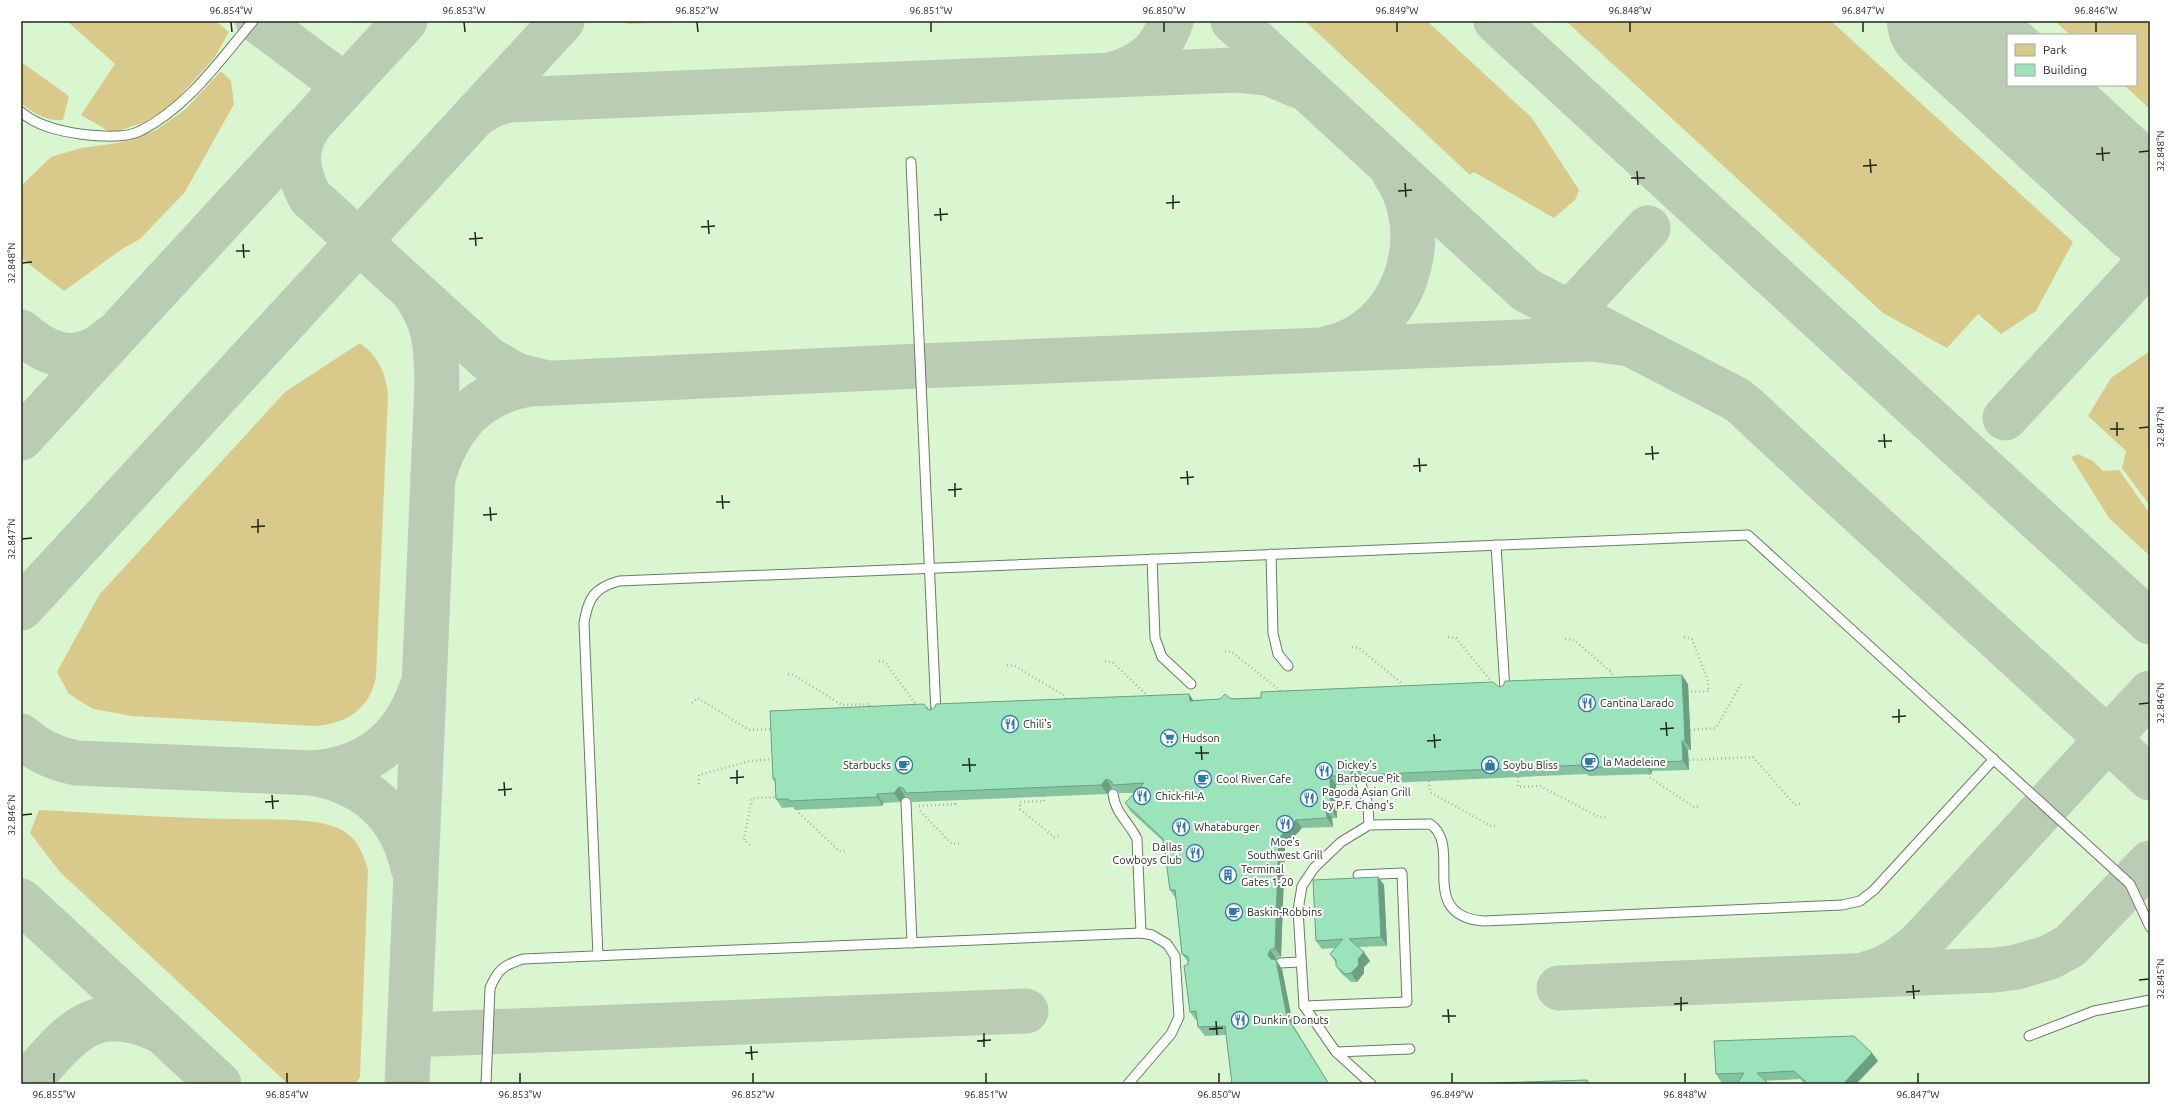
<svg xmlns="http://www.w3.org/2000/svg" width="2171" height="1105" font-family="Ubuntu,sans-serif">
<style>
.built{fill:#daf6d0;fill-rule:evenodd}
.green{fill:#d9c98b}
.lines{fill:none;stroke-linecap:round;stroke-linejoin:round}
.taxiway{stroke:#bbccb5;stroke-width:45}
.runway{stroke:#bbccb5;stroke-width:112}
.lane-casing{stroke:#697e62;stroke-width:11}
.path{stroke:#a7b6a1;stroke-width:2.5;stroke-dasharray:1 3;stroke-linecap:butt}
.lane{stroke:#fff;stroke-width:9}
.path-bridge{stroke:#a7b6a1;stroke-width:2.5;stroke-dasharray:1 3;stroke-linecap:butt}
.wall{fill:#85c3a0}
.shaded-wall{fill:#6c9f82}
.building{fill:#9be3ba;stroke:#6c9f82}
.ticks{fill:none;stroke:#1e271b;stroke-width:1.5}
.labels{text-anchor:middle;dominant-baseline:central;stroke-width:4;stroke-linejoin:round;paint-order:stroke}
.poi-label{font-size:11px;fill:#1e271b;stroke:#fff;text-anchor:start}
.neatline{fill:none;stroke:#1e271b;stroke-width:1.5}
.ticks-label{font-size:10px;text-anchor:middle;fill:#1e271b}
</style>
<rect width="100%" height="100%" fill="#ecffe5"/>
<path class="built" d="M21 21H2150V1084H21ZM2008 35H2136V85H2008Z"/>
<g class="green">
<path d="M67 21H216L229 32 214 58 171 106 142 123 112 133 81 115 115 64Z"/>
<path d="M629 21H688L627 24Z"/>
<path d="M1305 21H1427L1532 118 1579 190 1575 200 1554 218 1474 172 1470 175Z"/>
<path d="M1566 21H1831L2073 242 2036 311 2001 334 1978 314 1947 348 1883 313Z"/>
<path d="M2055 21H2150V109L2124 85H2136V35H2070Z"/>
<path d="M21 62 69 96 63 120C48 122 31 112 21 103Z"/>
<path d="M221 71 231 81 234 104 185 192 140 239 122 249 64 291 21 258V186L51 157 81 148 118 143 156 130 186 109Z"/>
<path d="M360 343C379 357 386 374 388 396L376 677C369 710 347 723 316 726L132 716 93 709 69 694 57 672 99 595 285 392Z"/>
<path d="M2150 351V506L2122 468 2126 451 2088 416 2111 378Z"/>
<path d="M2078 454 2093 461 2103 471 2119 470 2150 514V556L2109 518 2071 457Z"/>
<path d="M39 810C103 813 167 818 231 819 260 820 317 816 342 830 358 839 363 854 368 870L360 1077 356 1084H288L60 872 30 833Z"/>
</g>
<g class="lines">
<g class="taxiway">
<path d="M258 21 345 86"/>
<path d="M1233 21 1526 290 1736 399 1745 406 1821 477 2150 778"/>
<path d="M1496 21 2150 622"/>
<path d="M1111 75C1142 66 1160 53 1171 21"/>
<path d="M2020 95 2136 204C2154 230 2154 249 2137 275L2150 266"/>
<path d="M476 114 494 104 509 100 1236 70 1268 73 1299 86"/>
<path d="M309 126C293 150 297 173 310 197L488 359 516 375 547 383"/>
<path d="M21 332C50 358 81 366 112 337"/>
<path d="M1548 333 1564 319 1648 228"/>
<path d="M1329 348C1405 332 1436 234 1394 173"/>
<path d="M2005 418 2150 261"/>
<path d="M21 438 405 21"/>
<path d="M433 478C448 427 476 392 531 384L919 366 1593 339 1629 344"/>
<path d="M21 608 562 21"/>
<path d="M21 736C37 751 55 759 77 763L312 773C367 769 403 741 421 689"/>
<path d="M312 773C366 783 401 813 413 868"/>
<path d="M21 901 219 1084"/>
<path d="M1869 973C1890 968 1907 955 1922 941L2150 693"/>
<path d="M1559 988 1995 970 2017 967 2050 957 2070 946 2150 863"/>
<path d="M410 1035 1026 1011"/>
<path d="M25 1084C70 1036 90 998 161 1031"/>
<path d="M407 1084 437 383C436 345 436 322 412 290"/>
</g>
<g class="runway">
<path d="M1943 21 2008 80"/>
<path d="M2013 85 2150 211"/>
</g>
<g class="lane-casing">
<g id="lane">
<path d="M21 112C37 126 59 131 80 134 96 136 125 139 140 131 188 107 219 61 253 21"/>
<path d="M911 162 936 713"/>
<path d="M1496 545 1505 690"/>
<path d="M1271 554 1273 633 1278 654 1288 666"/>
<path d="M1152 559 1155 638 1162 657 1191 684"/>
<path d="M1361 784 1368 805 1369 825"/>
<path d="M1113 794C1115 813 1129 822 1137 839L1141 933"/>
<path d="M906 802 912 943"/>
<path d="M598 956 584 623C588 598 594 588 619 581L1748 535 2130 884 2150 927"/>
<path d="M1280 963 1300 962"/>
<path d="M1304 1006 1407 1002 1402 873 1358 875"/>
<path d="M2029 1036 2094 1011 2150 1000"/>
<path d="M1336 1052 1410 1049"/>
<path d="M486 1084 490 988C498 969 504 965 523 959L1141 933 1152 935 1167 944 1175 956 1179 1017 1171 1034 1128 1084"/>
<path d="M1371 1084 1336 1052 1304 1006 1298 910 1302 886 1314 868 1341 842 1369 825 1430 824C1464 846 1415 916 1484 921L1842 905 1860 901 1874 890 1994 759"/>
</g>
</g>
<g class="path">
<path d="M1448 637 1456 638 1490 680"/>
<path d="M1684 637 1692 639 1708 681 1709 691 1688 692"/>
<path d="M1565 639 1574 640 1612 673V680"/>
<path d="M1352 647 1359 648 1400 682 1401 689"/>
<path d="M1225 651 1232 652 1283 693"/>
<path d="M1105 661 1112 662 1150 698"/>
<path d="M1007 665 1015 666 1065 696V701"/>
<path d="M788 674 794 675 842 705 870 704V709"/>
<path d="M692 703 698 698 749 730 774 729"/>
<path d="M1690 730 1716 728 1741 684"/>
<path d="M1689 760 1753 757 1795 805 1802 803"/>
<path d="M1649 774V777L1694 807 1701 806"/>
<path d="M1518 777V787L1540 786 1599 817H1607"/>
<path d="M1429 781 1430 792 1491 826H1498"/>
<path d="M699 784V775L750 761 775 759"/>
<path d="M1043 796 1044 801 1020 802V809L1054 837 1061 836"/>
<path d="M919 806 955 804V800"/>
<path d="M798 809 799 813 839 851H846"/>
<path d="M920 811 952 844 959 843"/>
<path d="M750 845 744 840 752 798 779 797"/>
</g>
<use href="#lane" class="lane"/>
<g class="path-bridge">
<path d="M879 661 885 662 918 707"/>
<path d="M923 708 938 707"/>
</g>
</g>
<g class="wall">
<path d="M1688 684 1691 750H1688L1689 770 1652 771V774L1589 776 1587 774 1367 784 1364 779 1359 778 1355 784 1336 785 1337 818H1332L1333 827 1302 828 1285 847 1281 957 1276 958V960L1282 969 1293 1025 1226 1035 1205 1036 1198 1027V1020H1196L1190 1012 1187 965 1188 962 1182 954 1176 899 1170 890 1164 842 1131 812 1125 803 1135 793H1119L1116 789 1112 788 1107 794 912 802 909 797 905 796 900 802 883 803V806L795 810 793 807 782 808 776 799 775 782 773 779 928 710H931L1189 694 1193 700 1499 687Z"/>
<path d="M1378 877 1384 885 1387 946 1358 947 1370 961 1364 967V973L1357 982H1351L1342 974 1336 966V963L1330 954 1335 948 1322 949 1316 941Z"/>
<path d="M1872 1053 1878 1061 1856 1084H1805L1800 1079 1722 1083 1716 1074Z"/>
</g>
<g class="shaded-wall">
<path d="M1682 675 1688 684 1691 750 1685 741Z"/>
<path d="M1189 694 1195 703 1190 701Z"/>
<path d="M1682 741 1688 750 1689 770 1683 761Z"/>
<path d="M1646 763 1652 771V774L1646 765Z"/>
<path d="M1353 770 1359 778 1355 784 1349 776Z"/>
<path d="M1330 776 1336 785 1337 818 1331 809Z"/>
<path d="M1106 779 1112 788 1107 794 1101 785Z"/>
<path d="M899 787 905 796 900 802 894 793Z"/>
<path d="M877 794 883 803V806L877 797Z"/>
<path d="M1326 809 1332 818 1333 827 1327 818Z"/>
<path d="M1296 820 1302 828 1285 847 1281 957 1275 948 1279 838Z"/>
<path d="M1378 877 1384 885 1387 946 1381 937Z"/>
<path d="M1270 950 1276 958 1274 964 1268 955Z"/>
<path d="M1364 952 1370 961 1364 967V973L1357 982 1351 973 1358 959Z"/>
<path d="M1276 960 1282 969 1293 1025 1329 1084 1287 1017Z"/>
<path d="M1872 1053 1878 1061 1856 1084H1843Z"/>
<path d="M1587 1080 1590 1084H1587Z"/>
</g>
<g class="building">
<path d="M1682 675 1685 741H1682L1683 761 1646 763V765L1583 768V765L1361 775 1359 771 1353 770 1349 776H1330L1331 809H1326L1327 818 1296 820 1279 838 1275 948 1270 950 1268 955 1271 959 1276 960 1287 1017 1329 1084H1232L1225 1026 1198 1027 1196 1011 1190 1012 1184 966 1187 965 1189 960 1187 956 1182 954 1175 890H1170L1163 839 1125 803 1144 783 1113 785 1111 781 1106 779 1101 785 906 793 903 788 899 787 894 793 877 794V797L789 801 788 799H776L775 778 773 779 770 711 924 704 927 709 931 710 935 707 936 704 1189 694 1190 701 1220 699 1225 694 1231 699 1261 698V692L1493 682 1499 687 1503 686 1505 681Z"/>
<path d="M1378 877 1381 937 1349 939 1364 952 1358 959 1359 965 1351 973 1345 974 1336 966V960L1330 954 1343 939 1316 941 1313 880Z"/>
<path d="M1854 1036 1872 1053 1843 1084H1808L1794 1071 1757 1073 1769 1084H1737L1744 1073 1716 1074 1714 1041Z"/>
<path d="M1587 1080V1084H1494V1083Z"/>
</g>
<path class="ticks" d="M231 22 232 32M464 22 465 32M697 22 698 32M931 22V32M1164 22V32M1397 22V32M1630 22V32M1863 22V32M2096 22V32M2102 147 2103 161M2139 152 2149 151M2096 154 2110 153M1870 159 1871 173M1863 166 1877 165M1637 171 1638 185M1631 178H1645M1405 183 1406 197M1398 191 1412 190M1173 195V209M1166 203 1180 202M940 208 941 221M934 215 948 214M708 220 709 234M701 227 715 226M475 232 476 246M469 239 483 238M243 244 244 258M236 251H250M22 263 32 262M2117 422V436M2139 428 2149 427M2110 429H2124M1884 434 1885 448M1878 441H1892M1652 446 1653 460M1645 454 1659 453M1419 458 1420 472M1413 466 1427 465M1187 471 1188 485M1180 478 1194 477M955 483V497M948 490 962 489M722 495 723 509M716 502H730M490 507 491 521M483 515 497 514M258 519V533M251 527 265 526M22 539 32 538M2139 704 2149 703M1899 709V723M1892 717 1906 716M1666 722 1667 736M1660 729 1674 728M1434 734 1435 748M1427 741 1441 740M1201 746 1202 760M1195 753H1209M969 758 970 772M962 765H976M737 770V784M730 778 744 777M504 782 505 796M498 790 512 789M272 795 273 809M265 802 279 801M22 815 32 814M2139 980 2149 979M1913 985 1914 999M1906 992 1920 991M1681 997V1011M1674 1004 1688 1003M1448 1009 1449 1023M1442 1016H1456M1216 1021 1217 1035M1209 1029 1223 1028M984 1033V1047M977 1041 991 1040M751 1046 752 1060M745 1053 758 1052M54 1073V1083M287 1073V1083M520 1073V1083M753 1073V1083M986 1073V1083M1219 1073V1083M1452 1073V1083M1685 1073V1083M1918 1073V1083"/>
<defs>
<g id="restaurant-ring" transform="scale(0.9)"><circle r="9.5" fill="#fff" stroke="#3079ad" stroke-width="1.5"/><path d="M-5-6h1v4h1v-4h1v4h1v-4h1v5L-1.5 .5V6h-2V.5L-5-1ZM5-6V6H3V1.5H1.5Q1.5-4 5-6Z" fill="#3079ad"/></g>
<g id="supermarket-ring" transform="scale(0.9)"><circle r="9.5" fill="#fff" stroke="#3079ad" stroke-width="1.5"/><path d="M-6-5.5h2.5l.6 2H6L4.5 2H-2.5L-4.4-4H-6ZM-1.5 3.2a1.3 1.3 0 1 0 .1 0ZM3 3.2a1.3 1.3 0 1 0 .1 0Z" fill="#3079ad"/></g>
<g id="cafe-ring" transform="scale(0.9)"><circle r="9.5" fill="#fff" stroke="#3079ad" stroke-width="1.5"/><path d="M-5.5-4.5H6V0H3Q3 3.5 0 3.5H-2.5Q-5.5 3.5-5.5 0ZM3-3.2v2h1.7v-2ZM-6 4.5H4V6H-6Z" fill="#3079ad"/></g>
<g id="shop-ring" transform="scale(0.9)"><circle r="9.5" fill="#fff" stroke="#3079ad" stroke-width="1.5"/><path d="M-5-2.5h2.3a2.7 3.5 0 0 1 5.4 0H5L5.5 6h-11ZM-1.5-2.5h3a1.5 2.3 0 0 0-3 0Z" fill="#3079ad"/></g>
<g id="building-ring" transform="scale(0.9)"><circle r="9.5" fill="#fff" stroke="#3079ad" stroke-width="1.5"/><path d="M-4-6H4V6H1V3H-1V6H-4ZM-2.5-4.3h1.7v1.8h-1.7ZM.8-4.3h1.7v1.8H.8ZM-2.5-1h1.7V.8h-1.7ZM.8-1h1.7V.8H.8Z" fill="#3079ad"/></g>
</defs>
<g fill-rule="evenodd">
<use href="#restaurant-ring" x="1587" y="703"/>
<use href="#restaurant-ring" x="1010" y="724"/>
<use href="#supermarket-ring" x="1169" y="738"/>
<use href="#cafe-ring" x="1590" y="762"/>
<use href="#cafe-ring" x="904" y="765"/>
<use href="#shop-ring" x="1490" y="765"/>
<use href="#restaurant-ring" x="1324" y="771"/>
<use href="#cafe-ring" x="1203" y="779"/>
<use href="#restaurant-ring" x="1142" y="796"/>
<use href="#restaurant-ring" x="1309" y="798"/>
<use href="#restaurant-ring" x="1285" y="824"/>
<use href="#restaurant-ring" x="1181" y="827"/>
<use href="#restaurant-ring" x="1195" y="853"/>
<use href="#building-ring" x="1228" y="875"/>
<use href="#cafe-ring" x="1234" y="912"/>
<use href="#restaurant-ring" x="1240" y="1020"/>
</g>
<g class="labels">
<g class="poi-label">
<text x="1600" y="703">Cantina Larado</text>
<text x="1023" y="724">Chili’s</text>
<text x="1182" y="738">Hudson</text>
<text x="1603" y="762">la Madeleine</text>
<text x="891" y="765" text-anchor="end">Starbucks</text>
<text x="1337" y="765">Dickey’s<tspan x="1337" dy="13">Barbecue Pit</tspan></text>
<text x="1503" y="765">Soybu Bliss</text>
<text x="1216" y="779">Cool River Cafe</text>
<text x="1322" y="792">Pagoda Asian Grill<tspan x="1322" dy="13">by P.F. Chang's</tspan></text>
<text x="1155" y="796">Chick-fil-A</text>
<text x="1194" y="827">Whataburger</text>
<text x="1285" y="842" text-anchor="middle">Moe’s<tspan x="1285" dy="13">Southwest Grill</tspan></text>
<text x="1182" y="847" text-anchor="end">Dallas<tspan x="1182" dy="13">Cowboys Club</tspan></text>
<text x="1241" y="869">Terminal<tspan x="1241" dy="13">Gates 1-20</tspan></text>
<text x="1247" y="912">Baskin-Robbins</text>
<text x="1253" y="1020">Dunkin’ Donuts</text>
</g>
</g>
<rect width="2171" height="1105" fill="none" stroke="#ffffff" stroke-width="44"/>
<rect x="2007" y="34" width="130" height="52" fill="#ffffff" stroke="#a5a9a4"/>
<rect x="2015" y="44" width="20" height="12" fill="#d9c98b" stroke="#a5a9a4"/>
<text x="2043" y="54" font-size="12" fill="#1e271b">Park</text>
<rect x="2015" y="64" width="20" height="12" fill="#9be3ba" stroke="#a5a9a4"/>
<text x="2043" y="74" font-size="12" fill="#1e271b">Building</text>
<rect x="22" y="22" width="2127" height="1061" class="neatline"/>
<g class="ticks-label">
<text x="231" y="14">96.854°W</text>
<text x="464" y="14">96.853°W</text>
<text x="697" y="14">96.852°W</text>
<text x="931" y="14">96.851°W</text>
<text x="1164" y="14">96.850°W</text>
<text x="1397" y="14">96.849°W</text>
<text x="1630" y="14">96.848°W</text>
<text x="1863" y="14">96.847°W</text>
<text x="2096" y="14">96.846°W</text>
<text transform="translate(2160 151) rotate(-90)" y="4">32.848°N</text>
<text transform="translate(11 263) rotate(-90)" y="4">32.848°N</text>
<text transform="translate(2160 427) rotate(-90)" y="4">32.847°N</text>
<text transform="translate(11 539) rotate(-90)" y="4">32.847°N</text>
<text transform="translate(2160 703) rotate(-90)" y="4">32.846°N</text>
<text transform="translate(11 815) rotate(-90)" y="4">32.846°N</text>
<text transform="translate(2160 979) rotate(-90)" y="4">32.845°N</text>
<text x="54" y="1098">96.855°W</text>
<text x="287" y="1098">96.854°W</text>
<text x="520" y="1098">96.853°W</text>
<text x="753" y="1098">96.852°W</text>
<text x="986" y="1098">96.851°W</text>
<text x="1219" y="1098">96.850°W</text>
<text x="1452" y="1098">96.849°W</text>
<text x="1685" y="1098">96.848°W</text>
<text x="1918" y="1098">96.847°W</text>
</g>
</svg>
